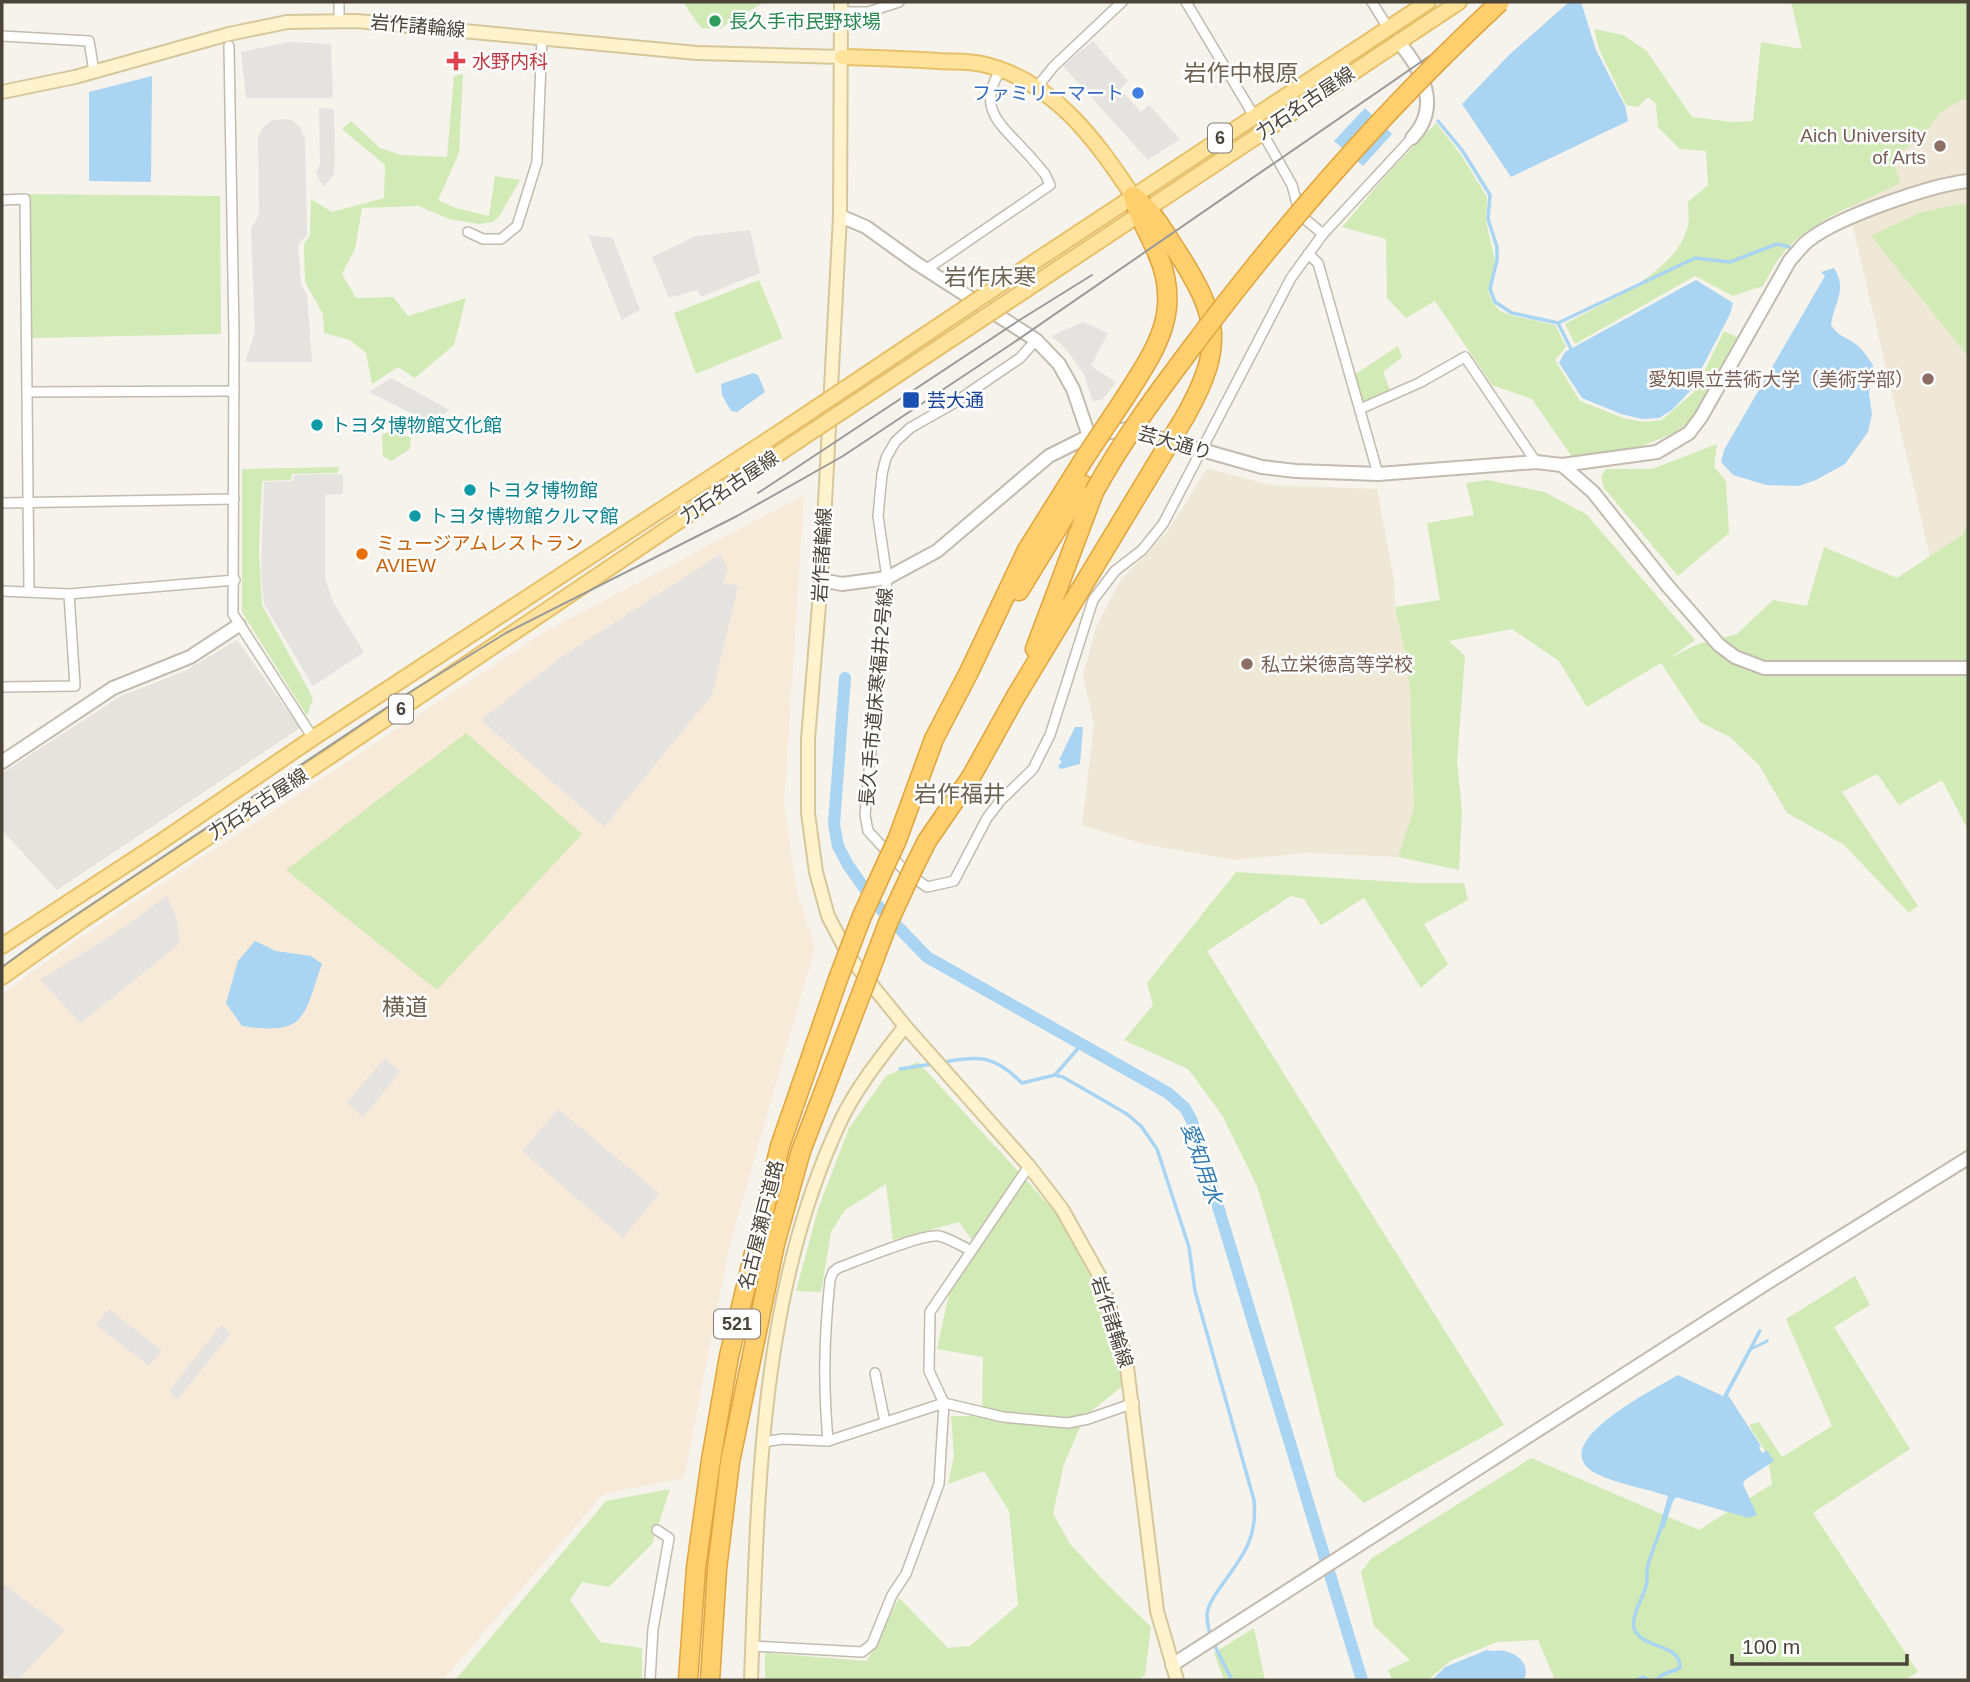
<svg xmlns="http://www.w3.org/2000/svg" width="1970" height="1682" font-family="Arial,'Noto Sans JP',sans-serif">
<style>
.commercial{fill:#f7ead8}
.industrial{fill:#e6e2dd}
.education{fill:#efe8d6}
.green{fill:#d2eab5}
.parking{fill:#e5e3e0}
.water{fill:#a9d4f2}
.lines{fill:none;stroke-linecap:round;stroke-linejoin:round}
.stream{stroke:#a9d4f2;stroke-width:3.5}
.canal{stroke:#a9d4f2;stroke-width:12}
.minor-casing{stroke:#c2bbae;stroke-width:12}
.tertiary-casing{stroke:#c2bbae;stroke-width:16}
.secondary-casing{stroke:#d6c79b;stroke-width:16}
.primary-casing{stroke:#e6c16a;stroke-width:18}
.motorway-casing{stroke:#e0a43c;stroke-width:21}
.minor{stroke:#fff;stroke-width:9}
.tertiary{stroke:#fff;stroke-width:12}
.secondary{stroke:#fff3cd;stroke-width:12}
.primary{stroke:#ffe39c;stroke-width:14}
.motorway{stroke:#ffcf6e;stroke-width:18}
.tram{stroke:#9a9a9a;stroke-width:2}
.primary-bridge-casing{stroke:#e6c16a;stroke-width:18;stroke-linecap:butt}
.motorway-bridge-casing{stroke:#e0a43c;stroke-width:21;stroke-linecap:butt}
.primary-bridge{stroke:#ffe39c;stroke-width:14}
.motorway-bridge{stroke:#ffcf6e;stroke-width:18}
.leisure-dot{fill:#2e9e5b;stroke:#fff;stroke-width:2.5}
.health-dot{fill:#e0444e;stroke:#fff;stroke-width:2.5}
.shop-dot{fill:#3f7fe0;stroke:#fff;stroke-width:2.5}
.education-dot{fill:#8d6e63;stroke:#fff;stroke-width:2.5}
.transit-dot{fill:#1a4fb4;stroke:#fff;stroke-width:2.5}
.culture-dot{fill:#0f9aa8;stroke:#fff;stroke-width:2.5}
.food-dot{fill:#e8710a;stroke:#fff;stroke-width:2.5}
.labels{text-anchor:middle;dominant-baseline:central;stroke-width:5;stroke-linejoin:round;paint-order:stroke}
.shield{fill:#fff;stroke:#817c74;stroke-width:2}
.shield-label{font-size:18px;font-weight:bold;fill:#4b4439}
.leisure-label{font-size:19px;fill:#27864d;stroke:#fff;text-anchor:start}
.street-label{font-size:19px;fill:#4b4439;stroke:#fff}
.health-label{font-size:19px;fill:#be3a42;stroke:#fff;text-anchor:start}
.shop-label{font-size:19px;fill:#366cbe;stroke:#fff;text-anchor:end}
.education-label{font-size:19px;fill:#785e54;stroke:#fff;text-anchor:end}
.transit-label{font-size:19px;fill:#164399;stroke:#fff;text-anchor:start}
.culture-label{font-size:19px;fill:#0d838f;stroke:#fff;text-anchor:start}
.food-label{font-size:19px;fill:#c56008;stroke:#fff;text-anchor:start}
.water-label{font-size:21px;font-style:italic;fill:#2e7ab2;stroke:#fff}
.quarter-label{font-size:23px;fill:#6e6250;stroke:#fff}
</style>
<rect width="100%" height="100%" fill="#f6f3ec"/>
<path class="commercial" d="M804 495 784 804 797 894 815 948 730 1244 684 1478 603 1494 443 1680H2V994L77 940 543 633Z"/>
<path class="industrial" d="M237 640 300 728 57 890 2 830V773L121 696 185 671Z"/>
<g class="education">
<path d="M1968 61V623L1942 608 1835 150Z"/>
<path d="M1207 468 1269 485 1377 489 1394 580 1395 607 1405 652 1410 690 1414 808 1398 857 1306 853 1234 860 1143 844 1082 825 1094 724 1083 676 1096 627 1120 581 1167 532Z"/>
</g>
<g class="green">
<path d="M683 2H764L719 29 701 28Z"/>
<path d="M1791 2H1968V102L1965 98 1939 113 1925 134 1893 158 1900 183C1861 203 1812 219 1783 253 1775 263 1769 275 1763 286L1733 296 1695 276 1575 344 1565 324C1603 303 1674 274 1687 229 1690 221 1688 210 1688 202L1708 185 1706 151 1680 149 1658 127 1656 104 1648 97 1638 107 1626 105 1599 49 1594 29 1623 35 1646 50 1692 117 1732 122 1753 121 1761 42 1802 49Z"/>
<path d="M463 74 459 153 438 200 456 208 489 216 495 176 520 180 500 215 493 222 479 224 449 219 419 206 362 208 355 249 342 274 356 298 393 297 408 316 466 298 454 345 415 378 398 367 372 384 366 353 350 340 324 333 323 314 305 282 304 244 310 235 311 199 332 212 384 198 385 165 342 129 351 121 380 148 401 155 447 157 454 76Z"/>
<path d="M1436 123 1459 152 1487 197 1486 221 1495 261 1488 291 1493 303 1500 311 1513 316 1555 325 1566 347 1555 360 1580 401 1623 418 1644 422 1662 420 1694 392 1724 331 1737 337 1690 421 1674 433 1637 448 1572 457 1532 399 1492 385 1435 301 1406 318 1387 298 1386 239 1342 227 1389 172Z"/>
<path d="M29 194 220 196 221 334 32 338Z"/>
<path d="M1959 204 1968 205V359L1967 355 1871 236 1919 213Z"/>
<path d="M759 280 783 338 696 374 674 313Z"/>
<path d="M1398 346 1402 357 1383 372 1392 395 1360 409 1351 377Z"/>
<path d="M393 430 411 438 410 449 391 461 383 456 382 435Z"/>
<path d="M1717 444 1714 467 1726 481 1729 533 1678 576 1604 488 1601 477 1606 469H1652Z"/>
<path d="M339 467 338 473 292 474 291 480 262 481 259 549 262 605 313 698 307 716 242 612V469Z"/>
<path d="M1488 480 1544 492 1586 514 1695 640 1670 658 1698 644 1737 634 1773 600 1807 606 1824 547 1897 578 1962 535 1968 523V830L1942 780 1899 805 1877 774 1842 792 1918 906 1909 913 1843 844 1787 813 1759 765 1730 737 1700 722 1661 663 1587 707 1559 661 1512 629 1449 641 1465 656 1457 761 1462 811 1459 870 1398 857 1414 808 1410 690 1405 652 1395 607 1440 600 1427 523 1474 515 1466 483Z"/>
<path d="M466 733 582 834 437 990 286 870Z"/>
<path d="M1236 872 1416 883H1464L1468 900 1424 924 1448 964 1421 988 1364 898 1321 925 1304 899 1291 896 1207 951 1504 1425 1364 1503 1336 1476 1287 1285 1257 1186 1222 1115 1188 1069 1124 1040 1153 1005 1147 983Z"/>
<path d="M918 1062 1057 1214 1100 1295 1124 1385 1085 1416 1064 1464 1053 1513 1070 1544 1104 1581 1151 1627 1145 1675 1138 1680H765V1653L867 1661 899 1598 948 1648 970 1646 1018 1605 1009 1511 984 1471 948 1484 954 1456 951 1416H982L983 1357 937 1349 951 1285 977 1247 959 1222 893 1240 886 1184 845 1210 831 1232 821 1292 796 1291 818 1209 849 1128 886 1076Z"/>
<path d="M1855 1276 1870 1305 1834 1327 1910 1449 1813 1513 1918 1672 1905 1680H1555L1538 1640 1497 1642 1450 1661 1428 1680H1392L1388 1670 1410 1660 1374 1626 1361 1572 1372 1558 1531 1458 1699 1530 1772 1484 1767 1454 1749 1425 1759 1422 1782 1457 1832 1426 1786 1319Z"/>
<path d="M670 1489 652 1544 609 1587 582 1582 570 1600 600 1642 642 1648V1680H455L606 1501Z"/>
<path d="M1254 1628 1265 1680H1224L1214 1653Z"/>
</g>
<g class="parking">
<path d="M1093 41 1128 81 1120 89 1141 112 1149 105 1180 139 1148 160 1063 66Z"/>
<path d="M289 42 331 44 333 98H246L241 52Z"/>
<path d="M319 108 334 109 335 163 333 176 323 187 316 173 320 163Z"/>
<path d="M281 119 292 120 300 127 305 139 307 235 298 245 301 284 307 295 312 362H245L255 332 251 228 259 215 258 137 263 127 271 121Z"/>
<path d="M750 230 760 273 701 297 697 290 669 298 652 257 696 236Z"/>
<path d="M588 235 613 238 640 310 622 320Z"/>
<path d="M1083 322 1108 333 1091 366 1116 382 1103 399 1093 402 1084 374 1066 349 1051 336Z"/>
<path d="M391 378 450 410 430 423 369 392Z"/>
<path d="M343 474V494L325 495V577L333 602 364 652 313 686 264 604 261 570 264 482 293 481 294 475Z"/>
<path d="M720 554 728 569 723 583 738 586 712 695 604 827 481 720 560 658Z"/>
<path d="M167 896 177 920 179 944 81 1023 40 980 115 933Z"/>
<path d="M384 1059 401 1071 363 1117 347 1103Z"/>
<path d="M558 1109 659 1193 623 1238 522 1151Z"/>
<path d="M109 1309 162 1351 149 1366 96 1325Z"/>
<path d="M221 1325 231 1333 178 1399 169 1391Z"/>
<path d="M2 1583 65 1630 19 1679 2 1675Z"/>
</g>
<g class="water">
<path d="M1569 2H1581L1596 50 1625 106 1628 121 1511 177 1462 104 1510 54Z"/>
<path d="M152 76 151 182 89 181V92Z"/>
<path d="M1365 108 1392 134 1363 166 1334 141Z"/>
<path d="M1834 268C1848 290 1834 302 1831 325 1839 337 1843 335 1854 343 1863 349 1867 357 1873 365L1869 394 1872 414 1868 432 1845 464 1816 480 1799 486 1766 485 1733 475 1721 462 1724 450 1825 276 1821 272Z"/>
<path d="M1696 280 1733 303 1730 314 1690 391 1672 410 1659 418 1642 419 1621 414 1582 398 1559 363 1565 352Z"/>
<path d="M753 373 758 375 765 392 737 412 731 411 722 395 721 384Z"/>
<path d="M1075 727H1083L1080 764 1061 769 1058 767 1062 761 1059 760Z"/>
<path d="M255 941 276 951 311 956 322 964C303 1017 307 1036 242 1026L226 1003 238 961Z"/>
<path d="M1759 1329 1762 1330 1754 1346 1768 1339 1769 1342 1752 1350 1728 1395 1761 1446 1759 1448 1762 1453 1767 1450 1774 1461 1745 1480 1743 1484 1757 1515 1749 1518 1676 1497 1673 1501 1664 1529 1659 1528 1668 1496C1648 1489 1613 1483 1595 1473 1543 1444 1657 1388 1678 1375L1723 1396Z"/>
<path d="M1487 1650C1494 1652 1499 1650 1505 1651 1520 1655 1530 1665 1524 1680H1432L1445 1667Z"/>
</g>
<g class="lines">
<g class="stream">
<path d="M1438 121 1462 150 1490 195 1488 219 1497 247V260L1490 289 1495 302 1512 313 1558 323 1571 349"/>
<path d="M1558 323 1695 258 1730 262 1777 244 1789 247"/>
<path d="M944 1062C981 1056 994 1055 1022 1083L1055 1075 1063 1077 1127 1114 1141 1126 1157 1149 1189 1247 1195 1291 1254 1500C1258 1541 1241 1558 1219 1589 1214 1596 1208 1605 1207 1614 1206 1635 1223 1661 1232 1680"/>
<path d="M900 1069 932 1064"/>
<path d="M1055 1075 1081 1045"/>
<path d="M1636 1680 1643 1677 1649 1680"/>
<path d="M1657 1680 1662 1675 1680 1668C1681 1642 1641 1650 1634 1628 1631 1615 1643 1598 1646 1586 1648 1579 1646 1572 1648 1565 1652 1551 1658 1538 1662 1524"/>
</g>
<path class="canal" d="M845 678 834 824 838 846 848 865 874 902 927 957 1168 1093 1185 1108 1192 1121 1362 1680"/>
<g class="minor-casing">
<g id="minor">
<path d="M1186 2 1254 116"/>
<path d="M1372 2 1388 28"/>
<path d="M842 12H868L899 2"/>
<path d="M339 20V2"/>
<path d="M2 36 89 41 94 71"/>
<path d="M229 46 234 336 233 614 313 738"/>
<path d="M1037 87 1054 66 1122 2"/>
<path d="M1262 132 1292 185 1300 215 1323 234"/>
<path d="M2 200 25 199 29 590"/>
<path d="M468 232 483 239H501L517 226 537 162 542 38"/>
<path d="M1308 254 1318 263 1378 474"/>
<path d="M927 269 1050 185 1045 174C1038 166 1031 157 1023 149 998 122 977 107 1001 69"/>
<path d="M1036 340 1020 358 954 403 910 428 895 442 886 458 882 474 878 516 887 578 865 815 868 831 906 872 927 887 954 881 987 818 1000 801 1033 769 1050 735 1093 600 1115 571 1142 550 1163 524 1291 278 1323 234 1412 138"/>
<path d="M28 392 234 391"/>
<path d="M1360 409 1419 383 1465 357 1536 462"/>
<path d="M2 503 234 499"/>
<path d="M2 591 69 594 75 686 2 687"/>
<path d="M69 594 235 580"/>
<path d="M875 1373 885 1422"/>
<path d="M828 1441C823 1383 824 1338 830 1280L833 1272 838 1268C857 1261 924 1233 939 1236 949 1238 961 1246 970 1250"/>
<path d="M763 1442 783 1439 828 1441 944 1403 1003 1417 1068 1423 1088 1419 1134 1403"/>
<path d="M752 1646 862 1652 872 1644 892 1595 906 1574 939 1484 944 1403 929 1371 930 1312 1029 1166"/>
<path d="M650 1680 653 1629 669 1538 657 1530"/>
</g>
</g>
<g class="tertiary-casing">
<g id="tertiary">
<path d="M1398 41C1422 70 1442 106 1412 138"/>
<path d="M840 216 866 227 916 263 1036 340 1059 364 1073 389 1089 436"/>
<path d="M1562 465 1593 492 1666 584 1719 645 1735 657 1764 668H1968"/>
<path d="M821 580 842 584 887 578 937 551 1049 456 1089 436 1127 429 1262 467 1296 471 1378 474 1536 462 1562 465 1657 452 1689 433 1701 417 1790 260C1796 254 1802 245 1809 240 1838 217 1931 185 1968 181"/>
<path d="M2 762 113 688 190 657 239 625"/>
<path d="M1172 1665 1770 1281 1968 1158"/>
</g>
</g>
<g class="secondary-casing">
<g id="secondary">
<path d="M841 2 840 216 821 580 808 739V813L816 872 828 916 850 958 905 1026 1029 1166 1062 1209 1100 1277 1126 1359 1157 1611 1177 1680"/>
<path d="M2 92 75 77 229 34 287 22 357 21 697 53 842 57"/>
<path d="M751 1680C758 1492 759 1291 842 1118 858 1085 883 1055 905 1026"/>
</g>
</g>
<g class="primary-casing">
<g id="primary">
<path d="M842 57C874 58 907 59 939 61 953 62 969 61 982 64 1053 80 1095 139 1133 196"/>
<path d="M1013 276 1428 2"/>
<path d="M1024 291 1459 2"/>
<path d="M2 946 162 841 313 738 789 426"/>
<path d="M2 977 84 919 332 755 799 440"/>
</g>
</g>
<g class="motorway-casing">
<g id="motorway">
<path d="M1133 196C1152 210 1163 230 1176 250 1219 316 1225 345 1186 415"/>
<path d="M1124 399C1154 352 1183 313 1158 255 1150 234 1138 218 1133 196"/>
<path d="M1019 591 1084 485"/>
<path d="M1035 649 1094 492"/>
<path d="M897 840 934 739 969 672 1027 550 1084 459"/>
<path d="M914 867 927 841 971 777 1016 696 1154 468"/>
<path d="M688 1680 696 1568 711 1460 729 1356 780 1146 838 979"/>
<path d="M710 1680 717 1569 730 1462 775 1244 801 1151 858 1002"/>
</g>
</g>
<use href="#minor" class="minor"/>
<use href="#tertiary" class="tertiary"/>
<use href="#secondary" class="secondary"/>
<use href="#primary" class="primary"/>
<use href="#motorway" class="motorway"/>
<g class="tram">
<path d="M758 493 1018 321 1092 275"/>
<path d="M2 967 43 937 410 692 506 633 737 516 843 456 1013 343 1508 2"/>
</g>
<g class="primary-bridge-casing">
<g id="primary-bridge">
<path d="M789 426 1013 276"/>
<path d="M799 440 1024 291"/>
</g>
</g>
<g class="motorway-bridge-casing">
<g id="motorway-bridge">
<path d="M1084 459 1124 399"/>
<path d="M1154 468 1186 415"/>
<path d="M1094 492C1125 435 1166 382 1205 330 1294 213 1392 102 1500 2"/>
<path d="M838 979 862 916 897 840"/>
<path d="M858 1002 888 923 914 867"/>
</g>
</g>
<use href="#primary-bridge" class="primary-bridge"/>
<use href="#motorway-bridge" class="motorway-bridge"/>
</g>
<circle class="leisure-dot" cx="715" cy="21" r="7"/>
<path class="health-dot" d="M452.5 50.5h7v7h7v7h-7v7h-7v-7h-7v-7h7z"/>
<circle class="shop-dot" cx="1138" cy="93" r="7"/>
<g class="education-dot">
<circle cx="1940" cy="146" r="7"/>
<circle cx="1928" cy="379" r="7"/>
<circle cx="1247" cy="664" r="7"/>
</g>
<rect class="transit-dot" x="902" y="391" width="18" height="18" rx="3.5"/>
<g class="culture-dot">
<circle cx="317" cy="425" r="7"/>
<circle cx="470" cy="490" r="7"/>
<circle cx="415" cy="516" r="7"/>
</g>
<circle class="food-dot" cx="362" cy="554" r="7"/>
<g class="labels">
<g class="shield">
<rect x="1208" y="123.5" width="24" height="29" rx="5"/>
<rect x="389" y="694.5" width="24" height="29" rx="5"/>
<rect x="714" y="1309.5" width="46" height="29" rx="5"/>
</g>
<g class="shield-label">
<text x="1220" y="138">6</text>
<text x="401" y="709">6</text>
<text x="737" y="1324">521</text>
</g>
<g class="leisure-label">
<text x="729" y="21">長久手市民野球場</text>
</g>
<g class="street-label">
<text transform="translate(418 26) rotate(5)">岩作諸輪線</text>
<text transform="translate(1305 103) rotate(-34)">力石名古屋線</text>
<text transform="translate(1175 443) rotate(16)">芸大通り</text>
<text transform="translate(729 487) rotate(-34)">力石名古屋線</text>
<text transform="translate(822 555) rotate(-87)">岩作諸輪線</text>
<text transform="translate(876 697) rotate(-85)">長久手市道床寒福井2号線</text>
<text transform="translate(258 804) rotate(-33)">力石名古屋線</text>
<text transform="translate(761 1225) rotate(-76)">名古屋瀬戸道路</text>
<text transform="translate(1112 1322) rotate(72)">岩作諸輪線</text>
</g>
<g class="health-label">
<text x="472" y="61">水野内科</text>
</g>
<g class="shop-label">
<text x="1124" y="93">ファミリーマート</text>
</g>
<g class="education-label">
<text x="1926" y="135">Aich University<tspan x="1926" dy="22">of Arts</tspan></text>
<text x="1914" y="379">愛知県立芸術大学（美術学部）</text>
<text x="1261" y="664" text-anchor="start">私立栄徳高等学校</text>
</g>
<g class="transit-label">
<text x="927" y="400">芸大通</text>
</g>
<g class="culture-label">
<text x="331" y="425">トヨタ博物館文化館</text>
<text x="484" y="490">トヨタ博物館</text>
<text x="429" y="516">トヨタ博物館クルマ館</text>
</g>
<g class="food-label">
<text x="376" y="543">ミュージアムレストラン<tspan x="376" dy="22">AVIEW</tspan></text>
</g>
<g class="water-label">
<text transform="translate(1202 1163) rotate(71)">愛知用水</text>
</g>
<g class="quarter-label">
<text x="1241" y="73">岩作中根原</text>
<text x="990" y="277">岩作床寒</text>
<text x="960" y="794">岩作福井</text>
<text x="405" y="1007">横道</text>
</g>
</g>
<rect width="1970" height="1682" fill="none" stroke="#4b4439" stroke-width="7"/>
<path d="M1732 1654v10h175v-10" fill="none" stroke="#4b4439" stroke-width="3.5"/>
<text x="1742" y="1654" font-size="21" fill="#4b4439" stroke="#ffffff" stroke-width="5" paint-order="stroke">100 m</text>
</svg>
